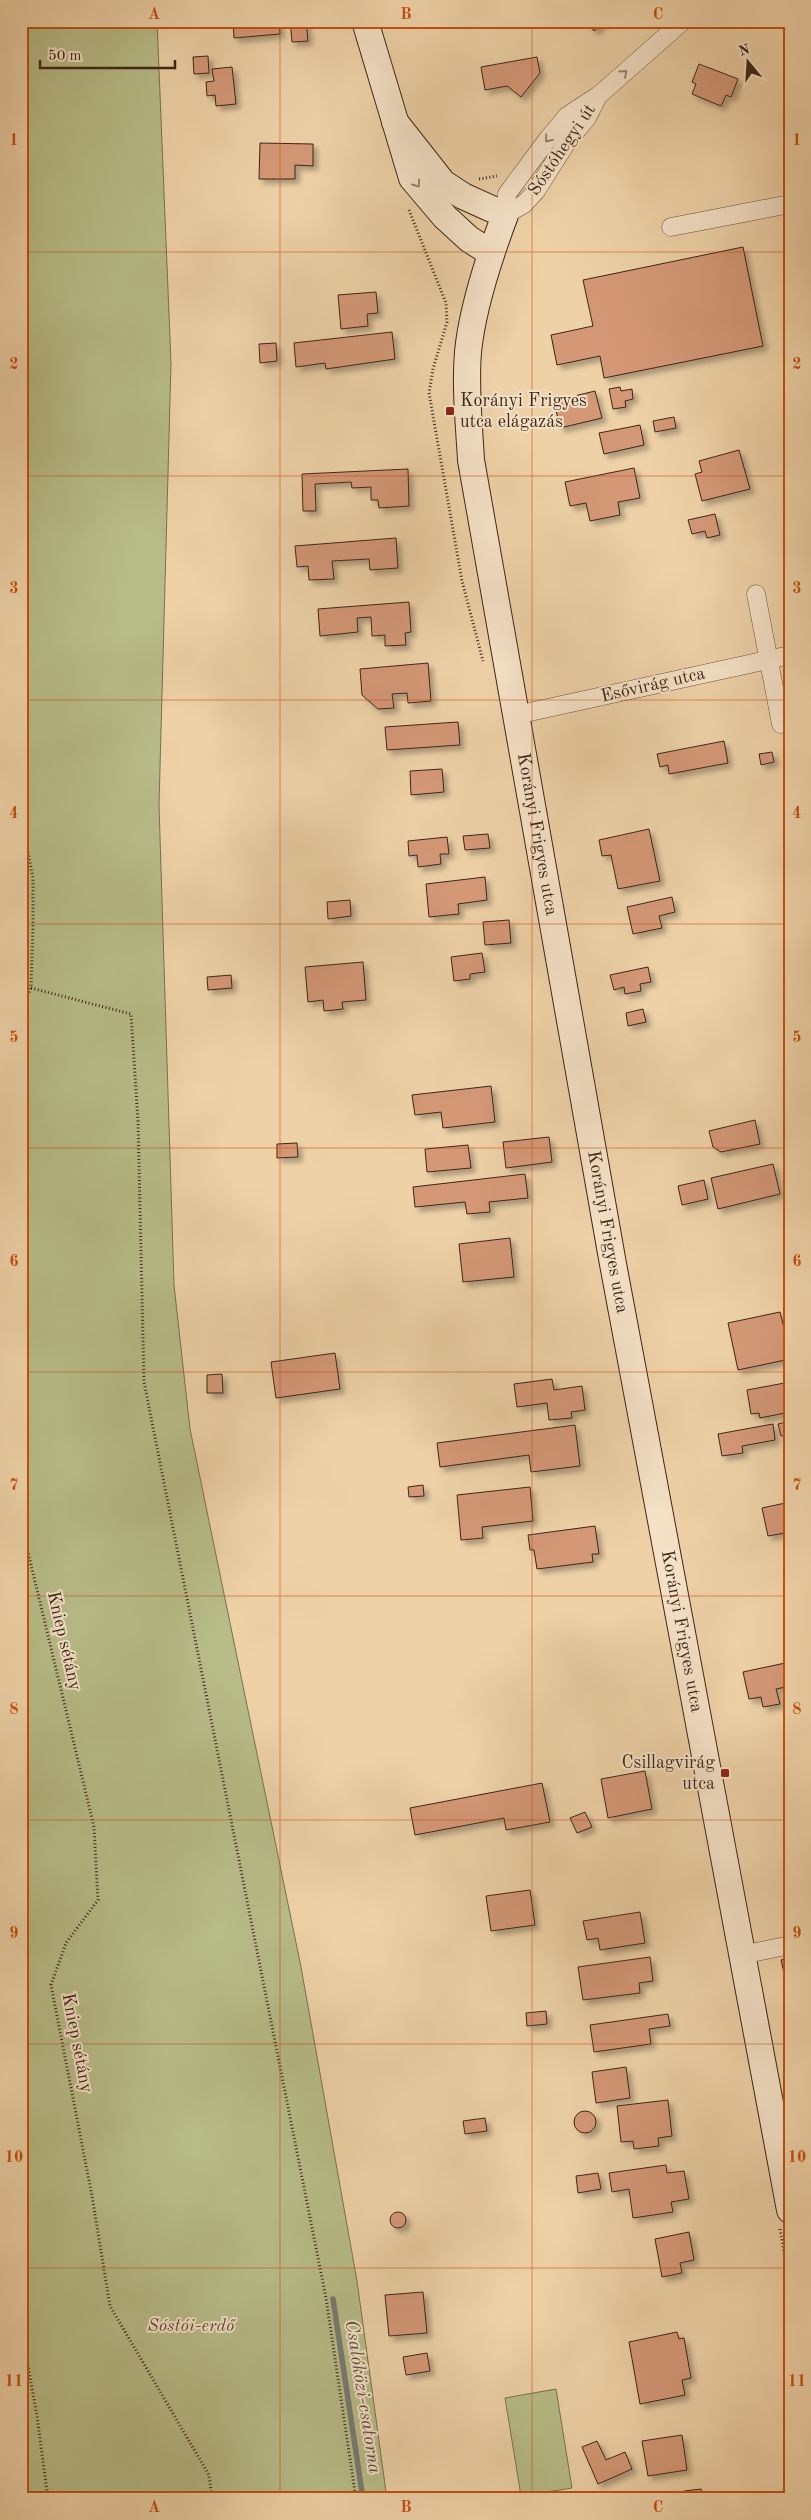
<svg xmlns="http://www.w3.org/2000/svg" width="811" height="2520" font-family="'Old Standard TT',serif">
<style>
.green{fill:#b7bc88;stroke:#7a7050}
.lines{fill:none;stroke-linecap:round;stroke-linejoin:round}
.stream{stroke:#767b73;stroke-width:5.5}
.building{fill:#d49877;stroke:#3e2517;filter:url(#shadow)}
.street-casing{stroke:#6a503b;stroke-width:19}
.secondary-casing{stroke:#3e2517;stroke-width:28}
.path{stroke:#3e2517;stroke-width:3;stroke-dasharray:1 2.5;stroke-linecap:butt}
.street{stroke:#f4e1c6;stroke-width:18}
.secondary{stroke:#f4e1c6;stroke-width:26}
.oneway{stroke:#99836e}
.grid{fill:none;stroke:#c64f0e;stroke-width:1;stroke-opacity:0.55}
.poi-dot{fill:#8f2418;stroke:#f4e1c6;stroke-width:2}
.labels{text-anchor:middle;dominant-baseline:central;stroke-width:4;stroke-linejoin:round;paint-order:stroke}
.street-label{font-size:18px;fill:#3e2517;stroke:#f4e1c6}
.poi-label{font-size:18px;fill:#3e2517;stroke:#f4e1c6;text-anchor:start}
.park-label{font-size:18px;font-style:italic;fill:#5c4b33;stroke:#f4e1c6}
.water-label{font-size:19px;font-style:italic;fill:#56493d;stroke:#f4e1c6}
.neatline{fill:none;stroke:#c64f0e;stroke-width:2}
.grid-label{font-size:16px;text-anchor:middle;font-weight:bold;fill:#c64f0e}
</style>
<defs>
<filter id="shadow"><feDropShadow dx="4.5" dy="4.5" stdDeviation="2.5" flood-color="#0004"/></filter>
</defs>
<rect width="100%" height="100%" fill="#eed1a7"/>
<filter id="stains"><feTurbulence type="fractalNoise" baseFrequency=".004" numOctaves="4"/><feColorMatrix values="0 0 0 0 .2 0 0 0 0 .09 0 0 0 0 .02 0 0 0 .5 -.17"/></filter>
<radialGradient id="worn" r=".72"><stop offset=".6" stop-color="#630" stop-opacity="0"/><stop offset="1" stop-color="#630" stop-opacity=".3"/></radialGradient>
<g class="green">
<path d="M21 21H157L171 363 159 805 174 1285 190 1429 301 1967 357 2281 387 2499H21Z"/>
<path d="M556 2389 572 2488 521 2496 505 2398Z"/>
</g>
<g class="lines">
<path class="stream" d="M333 2299 363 2499"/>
</g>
<g class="building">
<path d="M279 21 280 34 234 38 233 22Z"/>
<path d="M290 21H306L308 41 292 42Z"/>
<path d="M586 21H605L594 31Z"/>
<path d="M208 56 209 73 194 74 193 57Z"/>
<path d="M537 57 540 73 521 97 507 86 485 90 481 67Z"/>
<path d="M699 64 738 79 731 97 726 95 721 106 692 94 696 84 692 82Z"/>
<path d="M232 67 236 104 216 106 215 95 207 96 206 82 214 81 212 69Z"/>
<path d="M260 143 313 144V166L295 165V179H259Z"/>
<path d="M743 247 763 346 604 378 600 356 557 365 551 335 593 326 583 280Z"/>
<path d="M376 292 378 313 367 314 368 326 341 329 338 295Z"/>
<path d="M392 332 395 359 326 369 325 363 296 367 294 343Z"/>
<path d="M276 343 277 361 260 363 259 344Z"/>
<path d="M620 387 621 391 632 389 633 399 625 401 626 407 613 409 609 389Z"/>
<path d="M595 391 602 418 560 428 554 401Z"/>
<path d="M674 417 676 428 655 432 653 421Z"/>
<path d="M640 425 644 445 604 454 599 433Z"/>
<path d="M739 450 750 489 702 501 695 474 702 472 699 461Z"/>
<path d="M634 468 640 498 618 502 620 515 590 521 586 503 570 506 565 482Z"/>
<path d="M408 469 409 506 379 508 378 500H371V487L352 488 351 482 315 484 316 511H303L302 474Z"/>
<path d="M715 514 720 535 707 538 705 531 692 534 688 520Z"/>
<path d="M396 538 398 568 370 570 369 559 332 561 334 579 309 580 308 566 297 567 295 546Z"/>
<path d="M409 602 411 632 405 633 406 645 385 646V635L372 636 371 617 357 618 358 632 320 636 318 609Z"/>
<path d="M428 663 431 701 408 703 407 693 392 694 394 708 378 709 362 695 360 669Z"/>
<path d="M458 722 460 745 387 750 385 727Z"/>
<path d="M724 741 728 763 669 774 668 765 660 767 657 754Z"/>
<path d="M772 752 774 762 761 765 759 754Z"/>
<path d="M442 769 444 792 411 795 410 771Z"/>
<path d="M649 829 660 881 618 889 611 855 602 856 599 840Z"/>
<path d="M488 834 490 848 465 850 463 836Z"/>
<path d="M447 837 449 854H440L441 864 418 867 417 855 409 856 408 841Z"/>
<path d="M485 877 487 900 458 904 459 914 429 917 426 884Z"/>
<path d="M672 897 675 912 659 916 662 928 633 934 627 907Z"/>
<path d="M350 900 351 916 328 919 327 902Z"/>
<path d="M509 920 511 943 485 945 483 922Z"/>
<path d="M482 953 485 972 470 974V979L454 981 451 957Z"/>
<path d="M363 962 366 1000 342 1002 343 1009 324 1011 323 1000 308 1002 305 967Z"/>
<path d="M648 967 651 982 640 984 641 991 625 994 624 987 614 990 610 975Z"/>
<path d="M231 975 232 988 208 990 207 977Z"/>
<path d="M643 1009 646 1022 628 1026 626 1013Z"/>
<path d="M491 1086 495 1122 443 1128 441 1112 415 1115 412 1095Z"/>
<path d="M755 1120 760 1144 721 1152 713 1147 709 1131Z"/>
<path d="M549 1137 552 1162 506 1168 503 1142Z"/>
<path d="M297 1143 298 1157 277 1158V1144Z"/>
<path d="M468 1145 471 1168 427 1172 425 1149Z"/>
<path d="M773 1164 780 1194 718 1209 711 1178Z"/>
<path d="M525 1174 528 1198 489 1202 490 1212 467 1214 465 1202 415 1207 413 1187Z"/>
<path d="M704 1180 708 1199 682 1205 678 1186Z"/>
<path d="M510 1238 514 1277 463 1282 459 1244Z"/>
<path d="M780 1312 785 1332 790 1331V1359L738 1370 728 1323Z"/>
<path d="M335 1353 340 1389 276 1398 271 1362Z"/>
<path d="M222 1374 223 1393H207V1375Z"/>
<path d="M552 1379 554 1390 582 1386 585 1410 571 1412 572 1418 549 1420 547 1403 517 1407 514 1384Z"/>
<path d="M790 1382V1412L760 1418 759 1413 751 1414 747 1390Z"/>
<path d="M790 1421V1435L781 1436 778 1424Z"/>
<path d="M773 1424 775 1440 742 1446 743 1453 722 1456 718 1434Z"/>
<path d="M575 1425 580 1466 531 1472 529 1455 440 1467 437 1443Z"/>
<path d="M423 1485 424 1496 409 1497 408 1487Z"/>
<path d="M530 1487 533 1521 482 1527 483 1538 461 1540 457 1495Z"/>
<path d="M790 1502V1532L768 1536 762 1508Z"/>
<path d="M595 1526 599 1554H592L593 1562 537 1569 534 1550H530L528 1535Z"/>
<path d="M790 1662V1686L776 1689 780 1704 763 1707 761 1697 749 1699 743 1672Z"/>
<path d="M645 1771 652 1809 608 1818 601 1779Z"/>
<path d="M542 1783 550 1822 506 1830 504 1818 415 1835 410 1808Z"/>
<path d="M585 1812 592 1827 577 1833 570 1818Z"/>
<path d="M530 1890 535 1925 491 1931 486 1896Z"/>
<path d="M640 1912 645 1943 600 1950 598 1938 587 1940 583 1921Z"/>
<path d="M650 1957 653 1981 639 1983 640 1993 583 2000 578 1967Z"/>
<path d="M790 1958V1972L784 1973 781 1960Z"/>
<path d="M546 2011 547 2024 527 2026 526 2013Z"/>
<path d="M668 2014 670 2026 649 2029 651 2044 594 2052 590 2025Z"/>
<path d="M626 2067 630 2098 596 2103 592 2072Z"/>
<path d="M668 2100 672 2136 658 2138 659 2146 634 2149 633 2141 621 2142 617 2106Z"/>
<circle cx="585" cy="2122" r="11"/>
<path d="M485 2118 487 2131 465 2134 463 2121Z"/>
<path d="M666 2165 667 2173 684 2171 689 2199 671 2202 673 2212 633 2218 629 2189 612 2192 609 2173Z"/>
<path d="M598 2173 601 2189 578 2193 576 2176Z"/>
<circle cx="398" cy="2220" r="8"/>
<path d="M689 2232 694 2260 680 2263 682 2273 662 2277 655 2239Z"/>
<path d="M423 2292 427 2333 389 2336 385 2295Z"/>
<path d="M677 2332 679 2339 684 2338 691 2378 682 2380 685 2395 640 2404 629 2342Z"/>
<path d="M427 2353 430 2371 406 2375 403 2357Z"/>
<path d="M682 2435 687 2470 648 2476 642 2441Z"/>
<path d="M597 2441 606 2460 625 2452 632 2469 598 2484 582 2447Z"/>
<path d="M701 2489 703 2499H685L684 2491Z"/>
<path d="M776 2493V2499H744V2498Z"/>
</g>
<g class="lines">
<g class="street-casing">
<g id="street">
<path d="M505 215 524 204 536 191 567 142 587 118 598 96 683 21"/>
<path d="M505 215 507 194 547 140 567 116 596 97"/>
<path d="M671 227 790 204"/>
<path d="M756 594 781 724"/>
<path d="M516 715 790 655"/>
<path d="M742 1955 790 1945"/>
</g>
</g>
<g class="secondary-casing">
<g id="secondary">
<path d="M365 21 412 178 445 217 469 239 491 253"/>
<path id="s1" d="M395 122 443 183 463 196 505 215C490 255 472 311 468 352 465 388 469 424 471 460L613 1264 790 2210"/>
</g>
</g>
<g class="path">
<path d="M479 179 497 176"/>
<path d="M409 210 446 303 447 322 433 369 429 393 462 581 483 661"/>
<path d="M21 818 33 878V928L31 988 21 1009"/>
<path d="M31 988 131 1014 138 1121 144 1382 326 2298 356 2499"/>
<path d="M21 1523 94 1827 98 1900 66 1943 51 1985 92 2196 110 2306 209 2475 212 2499"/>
<path d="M780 2229 790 2285"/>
<path d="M21 2327 37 2416 48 2499"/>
</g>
<use href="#street" class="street"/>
<use href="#secondary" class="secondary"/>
</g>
<defs><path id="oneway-chevron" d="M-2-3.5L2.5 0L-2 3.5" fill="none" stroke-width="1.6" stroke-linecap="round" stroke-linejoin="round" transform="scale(1.25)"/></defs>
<g class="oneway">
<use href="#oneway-chevron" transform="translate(624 73) rotate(-42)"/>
<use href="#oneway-chevron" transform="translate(548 139) rotate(129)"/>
<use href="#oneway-chevron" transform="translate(417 184) rotate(54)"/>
</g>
<path class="grid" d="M280 21V2499M532 21V2499M21 252H790M21 476H790M21 700H790M21 924H790M21 1148H790M21 1372H790M21 1596H790M21 1820H790M21 2044H790M21 2268H790"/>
<g class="poi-dot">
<rect x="445" y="406" width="10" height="10" rx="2.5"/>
<rect x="720" y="1768" width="10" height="10" rx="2.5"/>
</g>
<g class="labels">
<g class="street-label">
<text transform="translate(562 150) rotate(-56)">Sóstóhegyi út</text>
<text transform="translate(653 685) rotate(-13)">Esővirág utca</text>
<text stroke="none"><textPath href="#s1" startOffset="778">Korányi Frigyes utca</textPath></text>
<text stroke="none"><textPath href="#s1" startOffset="1182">Korányi Frigyes utca</textPath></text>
<text stroke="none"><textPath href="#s1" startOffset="1588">Korányi Frigyes utca</textPath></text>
<text transform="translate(64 1641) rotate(77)">Kniep sétány</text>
<text transform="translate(77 2043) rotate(79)">Kniep sétány</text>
</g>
<g class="poi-label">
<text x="460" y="401">Korányi Frigyes<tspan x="460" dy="21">utca elágazás</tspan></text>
<text x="715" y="1763" text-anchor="end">Csillagvirág<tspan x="715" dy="21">utca</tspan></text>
</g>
<g class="park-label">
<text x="191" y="2326">Sóstói-erdő</text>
</g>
<g class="water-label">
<text transform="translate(362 2397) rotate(81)">Csalóközi-csatorna</text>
</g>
</g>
<rect width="811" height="2520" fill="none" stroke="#eed1a7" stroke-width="55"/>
<g transform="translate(748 62) rotate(342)" stroke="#f4e1c6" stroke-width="4" paint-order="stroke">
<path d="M0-4L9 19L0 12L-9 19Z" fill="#3e2517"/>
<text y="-8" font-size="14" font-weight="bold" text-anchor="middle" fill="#3e2517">N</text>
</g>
<path d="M40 60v8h135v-8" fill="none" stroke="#3e2517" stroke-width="2.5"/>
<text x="48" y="60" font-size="15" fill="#3e2517" stroke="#f4e1c6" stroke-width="4" paint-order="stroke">50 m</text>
<rect x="28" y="28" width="756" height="2464" class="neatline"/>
<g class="grid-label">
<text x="154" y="19">A</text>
<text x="406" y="19">B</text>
<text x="658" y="19">C</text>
<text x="14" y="145">1</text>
<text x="797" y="145">1</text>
<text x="14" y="369">2</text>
<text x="797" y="369">2</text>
<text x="14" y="593">3</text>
<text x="797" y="593">3</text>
<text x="14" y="818">4</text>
<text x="797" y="818">4</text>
<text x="14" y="1042">5</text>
<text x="797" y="1042">5</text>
<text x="14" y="1266">6</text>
<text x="797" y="1266">6</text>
<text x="14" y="1490">7</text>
<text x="797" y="1490">7</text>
<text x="14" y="1714">8</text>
<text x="797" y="1714">8</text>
<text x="14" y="1938">9</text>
<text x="797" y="1938">9</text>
<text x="14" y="2162">10</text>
<text x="797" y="2162">10</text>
<text x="14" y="2386">11</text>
<text x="797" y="2386">11</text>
<text x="154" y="2512">A</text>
<text x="406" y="2512">B</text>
<text x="658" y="2512">C</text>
</g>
<rect width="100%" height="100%" filter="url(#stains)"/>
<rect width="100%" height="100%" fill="url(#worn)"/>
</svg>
